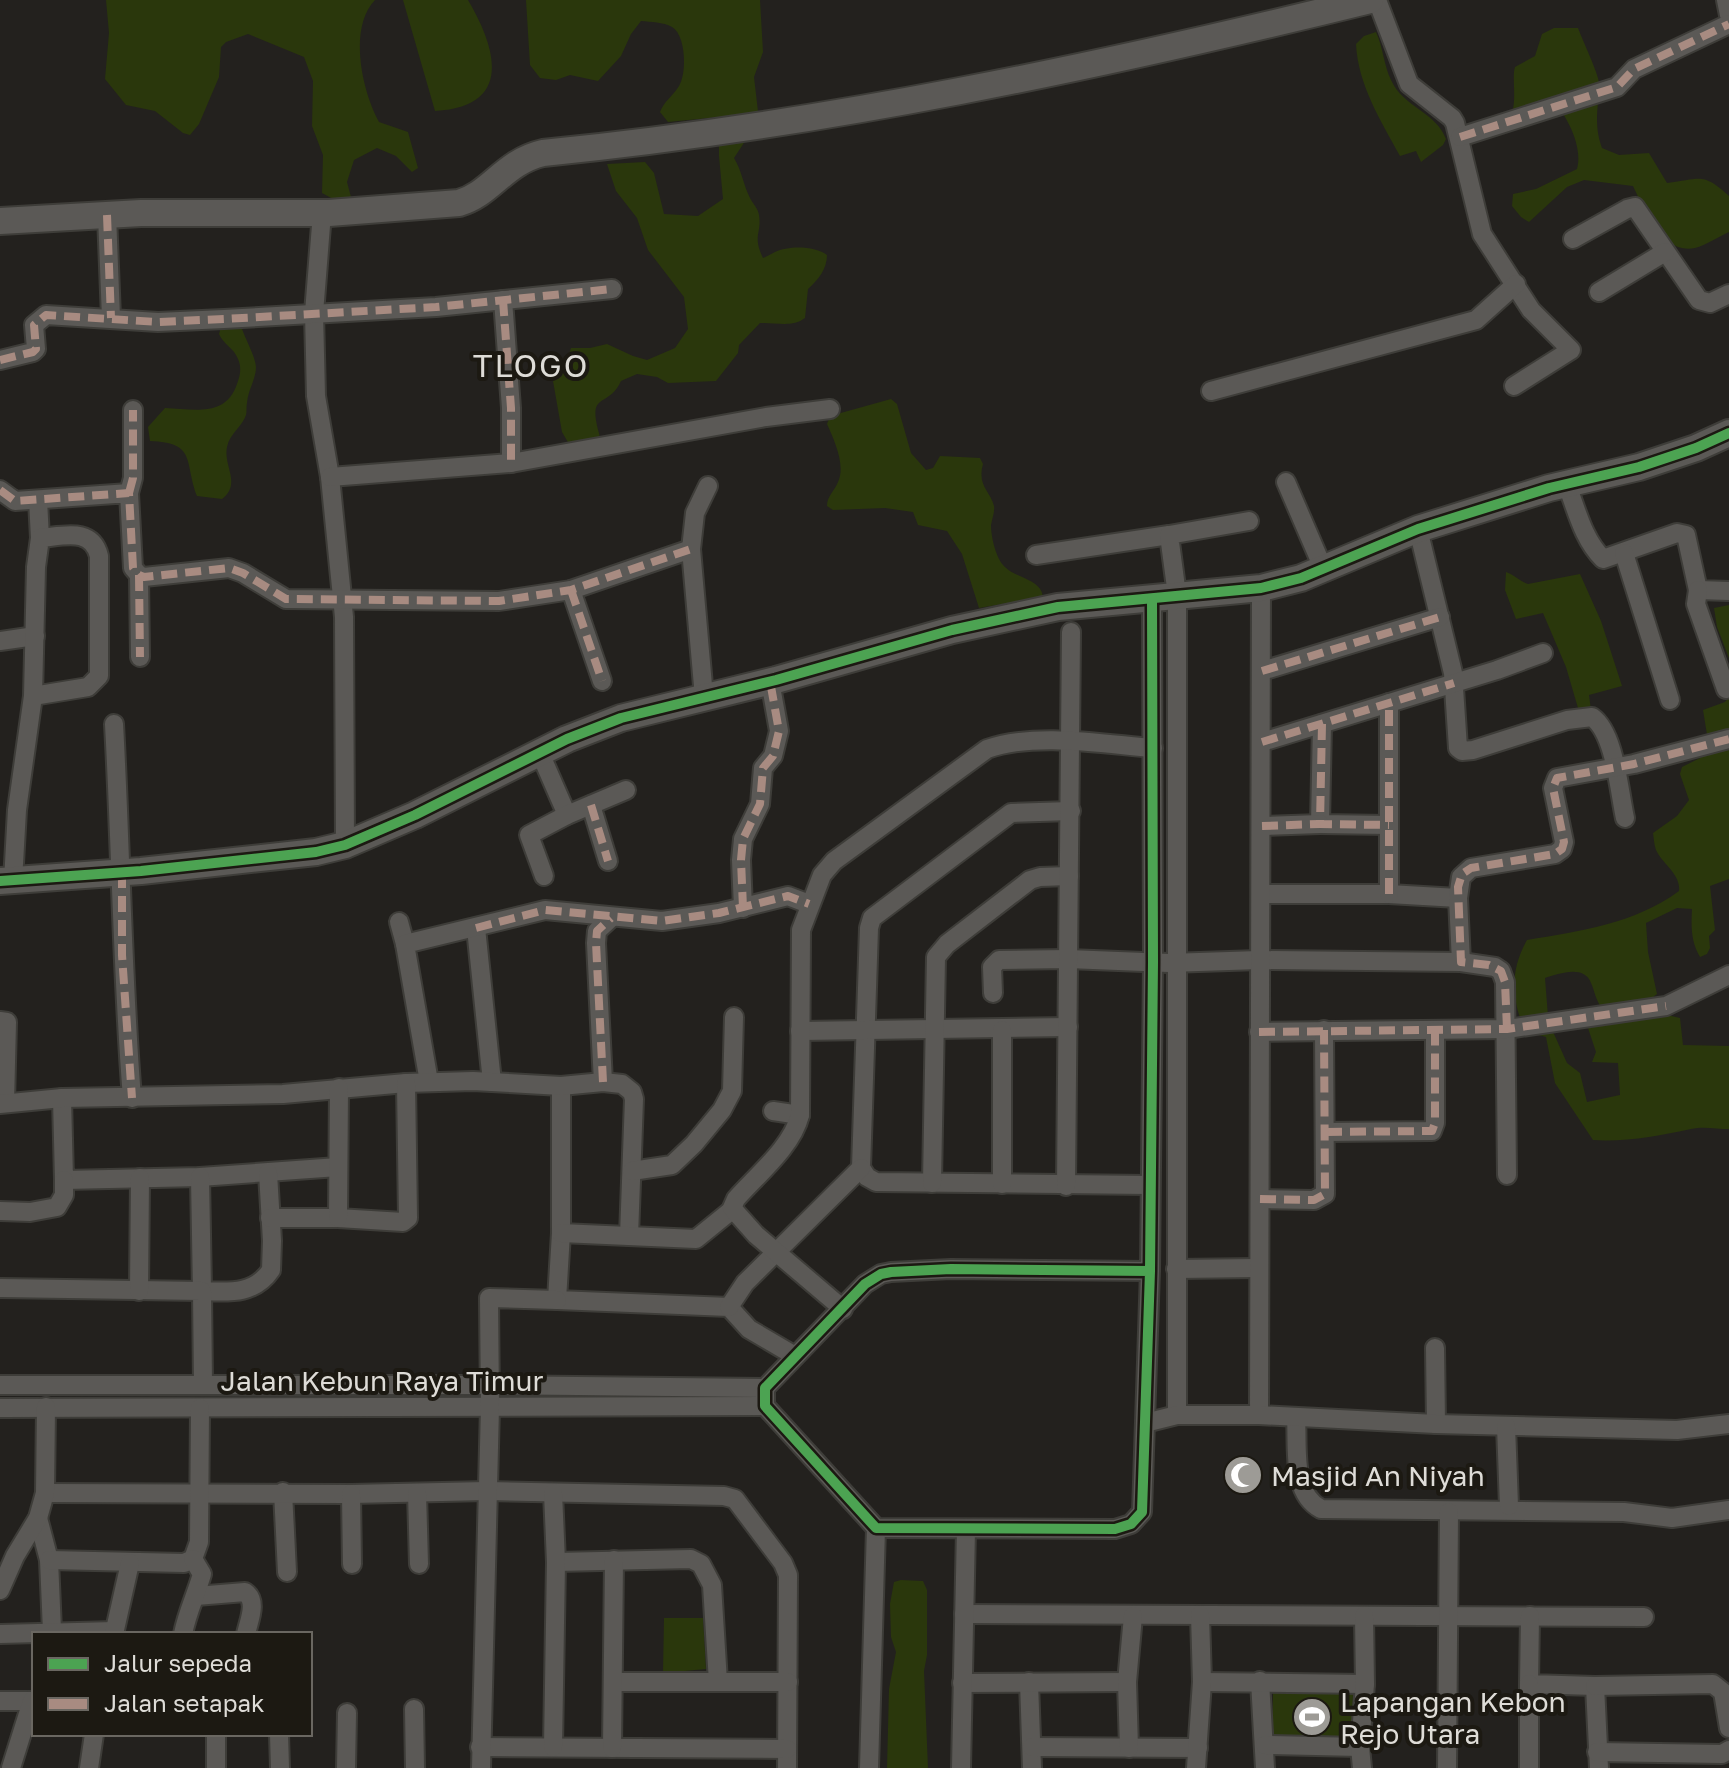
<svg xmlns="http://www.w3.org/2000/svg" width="1729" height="1768" font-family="'Golos Text',sans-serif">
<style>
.green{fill:#2a370c}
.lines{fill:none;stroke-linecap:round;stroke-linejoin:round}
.street-casing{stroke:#3e3d39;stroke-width:22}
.secondary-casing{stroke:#3e3d39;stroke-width:30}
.street{stroke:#5b5956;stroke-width:18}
.secondary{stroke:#5b5956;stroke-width:26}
.quiet{stroke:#a88b81;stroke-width:8;stroke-dasharray:16 8;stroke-linecap:butt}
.cycleway-casing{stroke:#1c1912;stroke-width:15}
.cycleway{stroke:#4ca352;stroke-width:10}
.labels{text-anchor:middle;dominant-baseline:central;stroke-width:8;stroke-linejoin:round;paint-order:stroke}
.street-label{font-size:28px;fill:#dedcd7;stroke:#1c1912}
.poi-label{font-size:28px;fill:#dedcd7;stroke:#1c1912;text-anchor:start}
.quarter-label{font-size:32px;letter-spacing:2px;fill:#dedcd7;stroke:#1c1912}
</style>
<rect width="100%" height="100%" fill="#23211e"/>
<g class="green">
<path d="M106 0H375C348 28 362 91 379 122L408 132 418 168 412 172 396 156 377 148 354 160 347 182 351 197 335 200 322 193 323 155 312 126 313 81 304 57 248 34 226 42 221 47 219 77 199 124 190 135 183 133 155 111 126 105 105 79 109 33Z"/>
<path d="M403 0H468C497 49 513 107 435 111Z"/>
<path d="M526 0H760L763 52 754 77 759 120 734 158C742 171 743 184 750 198 753 204 758 208 759 215 762 234 752 235 763 258 768 256 771 254 775 252 789 245 816 246 827 255 827 269 818 280 808 289L805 318C792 328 775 322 760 323L739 345 738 353 716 381 668 383 657 377 637 374 621 381C607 411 585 388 601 440L569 444 562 432 553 381 562 376 571 348H590L607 344 633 356 647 360 675 348 688 329 684 297 648 250 637 218 616 191 607 164 645 162 654 173 664 214 698 216 723 199 719 156V117L668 122 660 112C664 101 673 96 679 86 687 73 686 35 672 27 663 22 651 22 641 21L631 34 621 56 598 81 570 75 556 80 540 78 530 65Z"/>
<path d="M1554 28H1578C1582 39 1599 75 1599 83 1599 108 1593 123 1602 148L1619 155 1649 153 1667 183C1702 179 1702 172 1729 196V232C1718 237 1706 245 1695 248 1662 255 1644 209 1633 186L1584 180 1567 187 1529 222 1521 217 1512 206 1513 194 1536 189 1577 169C1583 147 1568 119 1555 102L1513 109C1516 94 1512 76 1515 67L1535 56 1542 34Z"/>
<path d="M1376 32C1383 47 1384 66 1391 80 1403 107 1436 112 1446 139L1443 145 1421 162 1416 151 1400 156C1381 121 1358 85 1356 44L1364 36Z"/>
<path d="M241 326C245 339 255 355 256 367 256 379 248 390 247 403 246 407 247 411 246 415 242 427 230 433 227 447 223 466 242 484 222 499L197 496C184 461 197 443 150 441L148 427 165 408C192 409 226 418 237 384 240 376 242 368 238 359 234 348 223 344 219 334L221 327Z"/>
<path d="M891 399 897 404 911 453 926 470 933 468 940 456 980 458 983 464C977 486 990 490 994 506 995 512 992 519 991 525 991 537 996 559 1005 567 1017 579 1041 579 1043 597L979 608 962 554 947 531 918 525 913 512 885 508 833 510 827 506C827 496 834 492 838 482 846 465 834 440 827 424L830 416Z"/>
<path d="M1506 572C1515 575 1519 581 1528 584L1580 574 1601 621 1622 686 1589 695 1591 710 1578 708 1566 667 1543 613 1516 619 1505 590Z"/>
<path d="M1729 605V658L1717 627 1714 608Z"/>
<path d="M1729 697V879L1710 886 1715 930 1709 936 1710 948 1707 954 1700 957C1691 942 1691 927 1692 909L1677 908 1646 923 1648 952 1657 994 1652 998 1601 1007C1595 998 1595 992 1591 983 1584 964 1558 974 1545 978L1549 1029 1554 1034 1567 1063 1580 1073 1587 1102 1620 1095 1618 1063 1592 1062 1596 1052 1588 1028 1667 1015 1680 1018 1683 1045 1729 1046V1129C1717 1129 1703 1126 1691 1129 1659 1136 1626 1142 1593 1140L1555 1083 1546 1037 1525 1031C1511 999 1510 970 1527 940 1580 931 1634 924 1679 891 1681 875 1664 865 1657 852 1654 846 1654 839 1653 833L1677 816 1689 800 1680 774 1682 767 1710 753 1703 710 1725 702Z"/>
<path d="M901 1580 923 1581 927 1590V1655L924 1671 928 1768H887L889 1689 896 1652 891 1637 890 1604 894 1582Z"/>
<path d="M664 1618H703L706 1669 663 1673Z"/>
<path d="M1353 1690 1352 1742H1272L1273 1692Z"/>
</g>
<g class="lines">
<g class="street-casing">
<g id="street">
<path d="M1377 0 1409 84 1452 118 1455 123 1482 234 1531 310 1571 350 1514 386"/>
<path d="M1726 0 1729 15"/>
<path d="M1460 137 1617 87 1634 69 1729 24"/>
<path d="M322 213 314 313 316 396 330 477 344 617 345 845"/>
<path d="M107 215 111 318"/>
<path d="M1573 239 1627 209 1635 207 1699 300 1710 303 1729 294"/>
<path d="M1599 292 1665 252"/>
<path d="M503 300 511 408V463"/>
<path d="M0 360 33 352 36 349 34 325 46 315 158 322 224 319 436 307 612 289"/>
<path d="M1211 391 1476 320 1516 284"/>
<path d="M330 477 511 463 766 417 830 409"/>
<path d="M1286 482 1323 568"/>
<path d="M1567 485C1577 511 1583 539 1603 559L1677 533 1686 535 1698 590 1729 591"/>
<path d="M0 490 15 501 129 493 133 568 139 575 144 577 229 568 243 573 286 599 499 601 571 590 691 549"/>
<path d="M129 493 133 478V410"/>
<path d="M38 500 40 538"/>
<path d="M1418 529 1453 673 1458 748 1462 751 1473 750 1567 720 1592 717C1615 733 1619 791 1625 818"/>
<path d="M1624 553 1670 700"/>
<path d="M1036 555 1169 535"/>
<path d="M139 575 140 657"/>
<path d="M571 590 602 681"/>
<path d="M1698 590 1696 604 1726 689"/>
<path d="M0 641 35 636"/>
<path d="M1262 671 1440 617"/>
<path d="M704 697 691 549 695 513 708 486"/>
<path d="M114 724C121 849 122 974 132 1098"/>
<path d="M1322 724 1320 824 1389 825"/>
<path d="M1262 742 1497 670 1543 653"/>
<path d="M540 753 567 815"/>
<path d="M591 805 608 861"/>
<path d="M1071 811 1011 813 872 918 869 928 861 1168 867 1177 876 1182 1149 1185"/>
<path d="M1262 826 1320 824"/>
<path d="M544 876 529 835 567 815 626 790"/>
<path d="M13 881 17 810 33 696 36 567 40 538C64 536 92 527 99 556V676L88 687 33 696"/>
<path d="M1262 894H1389L1458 898"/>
<path d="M1389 894V703"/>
<path d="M743 908 741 860 743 839 760 804 763 768 773 756 779 731 770 681"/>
<path d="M399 922 405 944"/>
<path d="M476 928 492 1082"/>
<path d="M1461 962 1458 898 1461 877 1471 868 1555 854 1562 849 1564 842 1553 788 1557 778 1634 764 1729 739"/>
<path d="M993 993 992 967 999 960 1068 959 1169 963 1259 960 1461 962 1495 967 1501 971 1505 982 1507 1175"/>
<path d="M0 1021 7 1022 5 1103"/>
<path d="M800 1031 1068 1027"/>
<path d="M1259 1032 1507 1029 1666 1006 1729 975"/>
<path d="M429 1082 405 944 545 910 662 921 719 913 788 896 809 904"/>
<path d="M603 1082 596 943 597 931 611 918"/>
<path d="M561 1086V1233L557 1300 729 1307 749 1329 795 1356"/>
<path d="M62 1098 64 1180 200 1177 338 1167"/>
<path d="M0 1104 62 1098 283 1094 406 1083 473 1081 561 1086 603 1082 622 1084 632 1092 634 1099 629 1236"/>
<path d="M773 1111 800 1115"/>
<path d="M1326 1132 1432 1131 1435 1123V1031"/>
<path d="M632 1171 672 1165 694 1144 722 1110 732 1091 734 1017"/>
<path d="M200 1177 202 1291C229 1292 254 1295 271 1270L272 1241 268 1173"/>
<path d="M932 1183 936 957 947 944 1030 880 1040 877 1069 876"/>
<path d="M1002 1184V1030"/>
<path d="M1066 1186 1071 632"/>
<path d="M1260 1199 1314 1200 1325 1194 1324 1030"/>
<path d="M0 1211 30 1212 57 1207 64 1195V1180"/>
<path d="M270 1218H338L403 1222 408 1218 406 1083"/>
<path d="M338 1218 339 1088"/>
<path d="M561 1233 696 1239 733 1209"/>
<path d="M1176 1269 1258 1268"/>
<path d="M1150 1271 951 1269 891 1272 881 1274 865 1284 765 1388V1406L876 1528 1115 1529 1131 1524 1142 1512 1150 1271 1153 962 1152 599"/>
<path d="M0 1288 202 1291 203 1384"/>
<path d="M139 1291 140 1178"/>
<path d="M729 1307 745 1283 861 1168"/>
<path d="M843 1309 756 1235 732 1208 736 1199C757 1175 792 1147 800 1115L801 930 822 875 834 861 987 749C1035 732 1103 744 1153 748"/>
<path d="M1435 1348 1436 1424"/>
<path d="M0 1385H489L765 1388"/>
<path d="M0 1408 765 1406"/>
<path d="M1177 1415V595L1169 535 1249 521"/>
<path d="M1259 1415 1261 588"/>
<path d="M1296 1418C1298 1448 1291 1493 1321 1509L1624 1512 1672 1518 1729 1510"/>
<path d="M1145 1423 1177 1415H1259L1436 1424 1677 1430 1729 1424"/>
<path d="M1506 1426 1509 1506"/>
<path d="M283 1492 287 1572"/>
<path d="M45 1493 351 1494 487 1491 724 1496 735 1499 783 1563 788 1575 787 1768"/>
<path d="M417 1493 419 1564"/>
<path d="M351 1494 352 1564"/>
<path d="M38 1518 49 1560 52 1631"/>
<path d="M49 1560 184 1563 193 1559 199 1542 200 1408"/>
<path d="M556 1562 691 1559 701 1564 712 1585 718 1682"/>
<path d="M0 1590 15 1556 38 1518 45 1493 46 1407"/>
<path d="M196 1596 245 1592C258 1601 249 1620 246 1634"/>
<path d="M964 1614 1644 1617"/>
<path d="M1530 1616 1529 1684 1595 1686 1599 1768"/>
<path d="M0 1634 115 1631"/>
<path d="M114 1634 130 1563"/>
<path d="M183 1634C187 1613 196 1595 202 1574L193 1559"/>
<path d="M1260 1681 1265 1768"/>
<path d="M613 1682H788"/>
<path d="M1029 1682 1032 1768"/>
<path d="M1202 1682 1365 1684"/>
<path d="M962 1683 1127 1682"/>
<path d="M1595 1686 1713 1684 1723 1692 1729 1728"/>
<path d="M0 1701H34"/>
<path d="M414 1709 415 1768"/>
<path d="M279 1734 280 1768"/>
<path d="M1265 1745 1360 1747"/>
<path d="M480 1747 787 1749"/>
<path d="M553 1747 556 1562 553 1493"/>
<path d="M1032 1747 1198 1748"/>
<path d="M612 1748 614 1560"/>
<path d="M1129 1748 1127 1682 1133 1616"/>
<path d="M1597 1752 1722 1754 1729 1750"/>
<path d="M11 1768 32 1701"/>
<path d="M89 1768 94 1734"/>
<path d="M216 1768V1734"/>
<path d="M346 1768 347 1713"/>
<path d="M481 1768 490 1407 489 1298 557 1300"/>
<path d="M869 1768 876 1528"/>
<path d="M961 1768 966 1529"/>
<path d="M1196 1768 1202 1682 1200 1615"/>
<path d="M1362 1768 1360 1747 1365 1684 1364 1616"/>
<path d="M1447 1768 1449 1512"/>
<path d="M1529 1768V1684"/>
</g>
</g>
<g class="secondary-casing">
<g id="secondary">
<path d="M0 221 141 213H329L459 203C491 194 504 162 543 153 823 125 1097 67 1370 0"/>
<path d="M0 881 141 871 316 852 345 845 415 815 567 739 621 718 776 680 952 630 1058 607 1261 588 1301 578 1418 529 1549 488 1639 467 1696 448 1729 433"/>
</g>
</g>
<use href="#street" class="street"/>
<use href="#secondary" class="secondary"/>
<g class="quiet">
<path d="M1460 137 1617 87 1634 69 1729 24"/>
<path d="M107 215 111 318"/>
<path d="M503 300 511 408V463"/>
<path d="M0 360 33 352 36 349 34 325 46 315 158 322 224 319 436 307 612 289"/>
<path d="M0 490 15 501 129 493 133 568 139 575 144 577 229 568 243 573 286 599 499 601 571 590 691 549"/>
<path d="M129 493 133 478V410"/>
<path d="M139 575 140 657"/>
<path d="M571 590 602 681"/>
<path d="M1262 671 1440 617"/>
<path d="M1322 724 1320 824 1389 825"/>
<path d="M1262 742 1454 683"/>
<path d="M591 805 608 861"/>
<path d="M1262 826 1320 824"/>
<path d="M122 872V955L132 1098"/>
<path d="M1389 894V703"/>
<path d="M743 908 741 860 743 839 760 804 763 768 773 756 779 731 770 681"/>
<path d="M476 928 545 910 662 921 719 913 788 896 809 904"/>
<path d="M1507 1029 1505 982 1501 971 1489 965 1461 962 1458 887 1462 874 1471 868 1555 854 1562 849 1564 842 1553 788 1557 778 1634 764 1729 739"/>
<path d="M1259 1032 1507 1029 1666 1006"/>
<path d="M603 1082 596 943 597 931 611 918"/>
<path d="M1326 1132 1432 1131 1435 1123V1031"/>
<path d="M1260 1199 1314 1200 1325 1194 1324 1030"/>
</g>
<g class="cycleway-casing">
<g id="cycleway">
<path d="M0 881 141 871 316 852 345 845 415 815 567 739 621 718 776 680 952 630 1058 607 1261 588 1301 578 1418 529 1549 488 1639 467 1696 448 1729 433"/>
<path d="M1150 1271 951 1269 891 1272 881 1274 865 1284 765 1388V1406L876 1528 1115 1529 1131 1524 1142 1512 1150 1271 1153 962 1152 599"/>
</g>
</g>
<use href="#cycleway" class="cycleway"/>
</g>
<defs>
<g id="mosque-disc" transform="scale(2)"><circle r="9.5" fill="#9d9b96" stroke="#1c1912"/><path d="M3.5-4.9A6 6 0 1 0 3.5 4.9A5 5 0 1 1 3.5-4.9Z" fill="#fff"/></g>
<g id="stadium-disc" transform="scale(2)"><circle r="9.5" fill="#9d9b96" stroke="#1c1912"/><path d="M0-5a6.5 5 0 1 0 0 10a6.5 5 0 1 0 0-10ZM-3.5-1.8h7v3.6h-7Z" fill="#fff"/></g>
</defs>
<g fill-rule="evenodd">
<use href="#mosque-disc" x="1243" y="1475"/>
<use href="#stadium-disc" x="1312" y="1717"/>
</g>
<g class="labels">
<g class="street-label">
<text x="382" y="1380">Jalan Kebun Raya Timur</text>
</g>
<g class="poi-label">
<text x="1271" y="1475">Masjid An Niyah</text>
<text x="1340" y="1701">Lapangan Kebon<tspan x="1340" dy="32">Rejo Utara</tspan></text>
</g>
<g class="quarter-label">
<text x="531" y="365">TLOGO</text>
</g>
</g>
<rect x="32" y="1632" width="280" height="104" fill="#1c1912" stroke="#6a6761" stroke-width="2"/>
<rect x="48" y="1658" width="40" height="12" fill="#4ca352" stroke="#6a6761" stroke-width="2"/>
<text x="104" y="1672" font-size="24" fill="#dedcd7">Jalur sepeda</text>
<rect x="48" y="1698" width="40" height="12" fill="#a88b81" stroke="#6a6761" stroke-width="2"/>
<text x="104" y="1712" font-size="24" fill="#dedcd7">Jalan setapak</text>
</svg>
